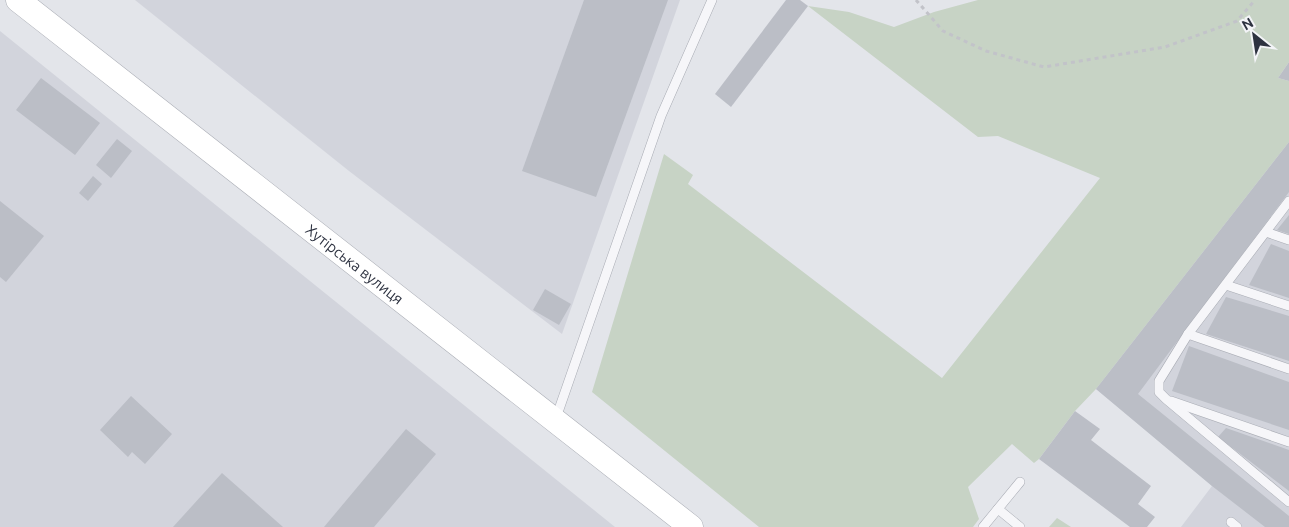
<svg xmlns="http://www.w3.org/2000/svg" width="1289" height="527" font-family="Ubuntu,sans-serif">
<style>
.built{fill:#d2d4dc}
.green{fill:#c7d3c5}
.building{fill:#bbbec6}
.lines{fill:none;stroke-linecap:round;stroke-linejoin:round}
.service-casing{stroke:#a9acb4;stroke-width:10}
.secondary-casing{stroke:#a9acb4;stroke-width:25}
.path{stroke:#c2c3c9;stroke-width:3;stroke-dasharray:4 4;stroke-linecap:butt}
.service{stroke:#f6f6f9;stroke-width:9}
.secondary{stroke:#fff;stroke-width:24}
.labels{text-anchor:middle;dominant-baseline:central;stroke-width:4;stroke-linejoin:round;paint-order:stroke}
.street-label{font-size:15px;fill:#2d3240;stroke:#f3f4f7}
</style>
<rect width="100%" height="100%" fill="#e3e5ea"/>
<g class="built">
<path d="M135 0H680L562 334 349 171Z"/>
<path d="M0 31 615 527H0Z"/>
<path d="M1289 142V527H1181L1212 486 1096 389Z"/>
</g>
<g class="green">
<path d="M978 0H1289V62L1278 78 1289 81V142L1096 389 1075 411 1039 459 1034 463 1012 444 968 487 979 519 973 527H759L592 392 664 154 693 175 688 184 942 378 1100 178 998 136 978 137 808 6 849 12 894 27 934 12Z"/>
<path d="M1057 518 1071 527H1049Z"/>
</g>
<g class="building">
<path d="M584 0H668L596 197 522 171Z"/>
<path d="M786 0H800L808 6 731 107 715 94Z"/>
<path d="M1289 62V81L1278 78Z"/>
<path d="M41 78 100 123 75 155 16 110Z"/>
<path d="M117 139 132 151 111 178 96 165Z"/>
<path d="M1289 142V192L1138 394 1289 516V527H1265L1212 486 1096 389Z"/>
<path d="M93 176 102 184 88 201 79 193Z"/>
<path d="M0 201 44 236 6 282 0 277Z"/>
<path d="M1289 215V234L1277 230Z"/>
<path d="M1271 244 1289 251V298L1249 285Z"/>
<path d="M545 289 571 304 559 325 533 310Z"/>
<path d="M1226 297 1289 316V361L1206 334Z"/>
<path d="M1189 346 1289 382V430L1172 391Z"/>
<path d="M131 396 172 434 145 464 132 452 128 457 100 430Z"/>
<path d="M1075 411 1100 429 1091 440 1151 486 1138 504 1155 517 1147 527H1130L1039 459Z"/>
<path d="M1226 428 1289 450V491L1218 437Z"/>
<path d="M406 429 436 454 374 527H324Z"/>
<path d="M222 473 283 527H173Z"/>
</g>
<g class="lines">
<g class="service-casing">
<g id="service">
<path d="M1289 201 1188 334 1159 381V392L1166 399 1289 502"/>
<path d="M1266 232 1289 240"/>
<path d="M1226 285 1289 306"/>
<path d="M1188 334 1289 369"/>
<path d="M1171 401 1289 442"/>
<path d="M556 418 661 116 712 0"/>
<path d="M998 509 1020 527"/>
<path d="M1231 522 1237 527"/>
<path d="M983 527 1020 482"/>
</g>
</g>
<g class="secondary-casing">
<g id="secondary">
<path id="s1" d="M18 0 691 527"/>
</g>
</g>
<path class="path" d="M916 0 943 31 986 51 1044 67 1165 47 1237 21 1255 0"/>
<use href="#service" class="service"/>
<use href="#secondary" class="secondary"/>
</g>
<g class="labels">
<g class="street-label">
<text stroke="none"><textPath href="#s1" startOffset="428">Хутірська вулиця</textPath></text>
</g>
</g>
<g transform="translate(1254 35) rotate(330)" stroke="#f3f4f7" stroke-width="4" paint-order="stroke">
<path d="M0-4L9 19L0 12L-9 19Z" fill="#2d3240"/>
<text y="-8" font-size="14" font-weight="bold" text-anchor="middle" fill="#2d3240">N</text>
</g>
</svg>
